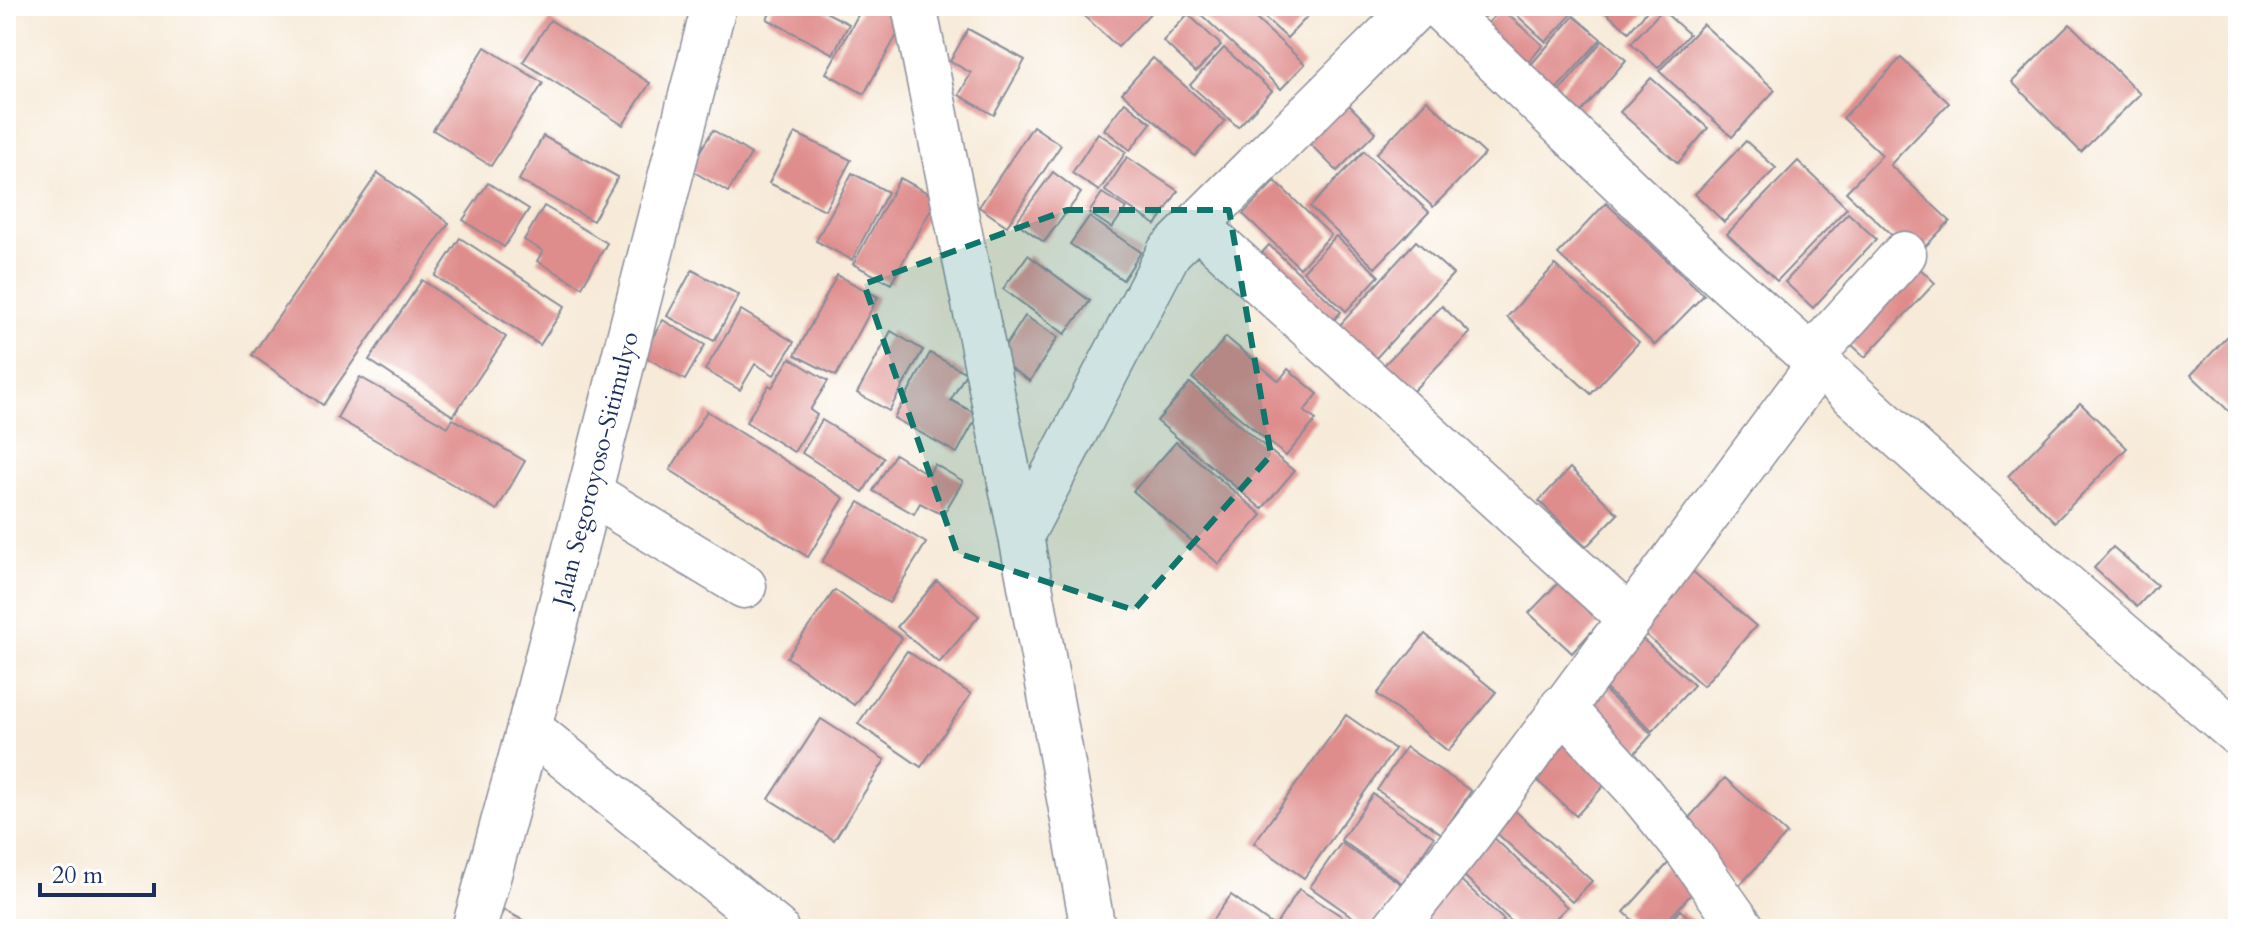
<svg xmlns="http://www.w3.org/2000/svg" width="2244" height="935" font-family="Cardo,serif">
<style>
.building{fill:#df8d8c}
.lines{fill:none;stroke-linecap:round;stroke-linejoin:round}
.minor-casing{stroke:#898c9b;stroke-width:47}
.major-casing{stroke:#898c9b;stroke-width:47}
.minor{stroke:#fff;stroke-width:44}
.major{stroke:#fff;stroke-width:44}
.marked{fill:#0f766e;fill-opacity:0.2;stroke:#0f766e;stroke-width:6;stroke-dasharray:16 10;stroke-linejoin:round}
.labels{text-anchor:middle;dominant-baseline:central;stroke-width:8;stroke-linejoin:round;paint-order:stroke}
.street-label{font-size:24px;fill:#1b2f5e;stroke:#fff}
</style>
<rect width="100%" height="100%" fill="#fff"/>
<filter id="ink" filterUnits="userSpaceOnUse"><feTurbulence type="fractalNoise" baseFrequency=".0125" numOctaves="2"/><feDisplacementMap in="SourceGraphic" scale="16" xChannelSelector="R" yChannelSelector="G"/><feConvolveMatrix kernelMatrix="1 2 1 2 8 2 1 2 1" color-interpolation-filters="sRGB"/></filter>
<filter id="wash" filterUnits="userSpaceOnUse"><feTurbulence type="fractalNoise" baseFrequency=".006" numOctaves="4" result="noise"/><feDisplacementMap in="SourceGraphic" scale="32" xChannelSelector="R" yChannelSelector="G"/><feGaussianBlur stdDeviation="1.8" result="paint"/><feColorMatrix in="noise" values="0 0 0 0 0 0 0 0 0 0 0 0 0 0 0 0 0 1.4 0 .05"/><feComposite in="paint" operator="in"/></filter>
<g filter="url(#wash)">
<rect width="100%" height="100%" fill="#f7ead8"/>
<g id="blocks">
<g class="building">
<path d="M774 6H814L849 24 833 54 767 19Z"/>
<path d="M863 6H882L906 19 864 94 826 73Z"/>
<path d="M1073 6H1157L1118 47Z"/>
<path d="M1200 6H1242L1305 64 1281 89 1196 10Z"/>
<path d="M1252 6H1297L1308 16 1287 38Z"/>
<path d="M1443 6H1494L1473 31Z"/>
<path d="M1507 6H1567L1574 12 1546 42Z"/>
<path d="M1609 6H1651L1629 32 1605 12Z"/>
<path d="M1501 9 1543 45 1522 70 1479 33Z"/>
<path d="M1662 10 1689 34 1658 68 1631 43Z"/>
<path d="M1188 14 1221 45 1196 72 1163 41Z"/>
<path d="M1574 16 1601 39 1552 94 1526 70Z"/>
<path d="M550 20 650 83 623 125 523 62Z"/>
<path d="M1703 24 1775 90 1732 137 1659 71Z"/>
<path d="M2070 24 2140 94 2081 152 2012 82Z"/>
<path d="M968 29 1025 60 994 115 959 95 971 73 950 61Z"/>
<path d="M1603 40 1626 60 1577 117 1554 97Z"/>
<path d="M485 47 543 83 491 166 433 130Z"/>
<path d="M1224 48 1272 91 1238 127 1190 85Z"/>
<path d="M1153 58 1225 121 1195 156 1122 93Z"/>
<path d="M1901 58 1949 103 1890 165 1950 221 1915 257 1846 192 1882 155 1843 118Z"/>
<path d="M1651 78 1708 128 1678 163 1620 112Z"/>
<path d="M1339 95 1376 132 1337 171 1300 134Z"/>
<path d="M1427 100 1485 154 1433 207 1376 154Z"/>
<path d="M1125 102 1151 123 1130 150 1104 129Z"/>
<path d="M1033 126 1061 145 1007 226 979 207Z"/>
<path d="M713 130 751 154 728 192 689 169Z"/>
<path d="M795 133 851 160 825 210 769 183Z"/>
<path d="M1098 133 1126 152 1099 191 1072 173Z"/>
<path d="M543 136 618 177 593 221 519 180Z"/>
<path d="M1746 141 1776 168 1724 222 1695 194Z"/>
<path d="M1364 151 1429 212 1375 268 1310 207Z"/>
<path d="M1127 157 1178 191 1156 225 1105 191Z"/>
<path d="M1798 161 1847 208 1777 281 1727 234Z"/>
<path d="M1053 172 1081 193 1044 242 1016 222Z"/>
<path d="M378 173 449 223 323 405 252 355Z"/>
<path d="M852 173 888 192 852 260 816 241Z"/>
<path d="M900 178 937 198 891 284 853 264Z"/>
<path d="M1275 181 1331 235 1300 268 1243 214Z"/>
<path d="M488 183 529 209 504 247 463 220Z"/>
<path d="M1102 193 1126 208 1112 228 1089 213Z"/>
<path d="M1606 203 1704 295 1655 345 1558 254Z"/>
<path d="M544 206 607 243 582 287 537 261 543 251 524 240Z"/>
<path d="M1848 213 1876 239 1813 308 1785 282Z"/>
<path d="M1089 217 1141 252 1123 280 1070 244Z"/>
<path d="M1336 236 1379 276 1346 311 1303 271Z"/>
<path d="M460 238 565 306 540 345 435 276Z"/>
<path d="M1416 241 1453 274 1365 370 1329 337Z"/>
<path d="M1269 245 1341 312 1321 334 1249 267Z"/>
<path d="M1028 255 1090 301 1065 334 1003 289Z"/>
<path d="M1909 258 1935 283 1865 357 1838 332Z"/>
<path d="M1555 265 1639 342 1591 394 1507 317Z"/>
<path d="M692 270 739 295 714 341 667 316Z"/>
<path d="M837 275 878 297 836 376 795 355Z"/>
<path d="M422 280 506 337 453 416 369 360Z"/>
<path d="M1442 306 1470 333 1407 397 1379 370Z"/>
<path d="M741 310 794 342 774 375 755 364 740 390 705 370Z"/>
<path d="M1025 316 1058 337 1030 381 997 359Z"/>
<path d="M663 320 705 345 685 380 642 355Z"/>
<path d="M2238 325V420L2191 375Z"/>
<path d="M891 331 923 350 889 411 857 393Z"/>
<path d="M1226 337 1279 381 1288 369 1318 394 1304 411 1316 420 1286 456 1192 378Z"/>
<path d="M930 353 966 373 951 400 978 415 957 453 894 418Z"/>
<path d="M790 358 828 381 810 410 817 415 794 452 746 422 769 385 772 387Z"/>
<path d="M360 377 448 427 453 419 525 461 497 510 337 418Z"/>
<path d="M1190 383 1294 471 1262 509 1157 421Z"/>
<path d="M2080 403 2127 448 2055 522 2008 476Z"/>
<path d="M707 411 844 498 808 557 670 470Z"/>
<path d="M822 420 884 458 863 492 802 453Z"/>
<path d="M1176 442 1262 515 1219 564 1133 491Z"/>
<path d="M895 454 929 475 934 464 963 481 943 515 920 503 914 514 873 491Z"/>
<path d="M1570 468 1618 514 1586 547 1539 501Z"/>
<path d="M859 502 926 543 889 603 822 562Z"/>
<path d="M2113 547 2157 585 2137 607 2094 568Z"/>
<path d="M1691 570 1756 626 1703 686 1639 629Z"/>
<path d="M937 581 979 616 939 663 897 627Z"/>
<path d="M1560 581 1602 620 1572 653 1529 613Z"/>
<path d="M835 590 902 638 854 705 787 657Z"/>
<path d="M1425 634 1496 692 1448 751 1377 694Z"/>
<path d="M1638 635 1694 685 1652 731 1596 680Z"/>
<path d="M907 651 971 694 921 767 858 724Z"/>
<path d="M1595 682 1652 734 1634 754 1577 703Z"/>
<path d="M1346 715 1395 749 1304 878 1254 843Z"/>
<path d="M821 719 885 760 834 840 769 799Z"/>
<path d="M1563 735 1610 779 1576 816 1528 772Z"/>
<path d="M1406 747 1471 791 1442 834 1377 790Z"/>
<path d="M1725 778 1787 834 1738 887 1677 831Z"/>
<path d="M1373 794 1434 837 1402 883 1341 840Z"/>
<path d="M1511 807 1592 881 1572 902 1491 828Z"/>
<path d="M1489 833 1567 907 1545 929H1519L1456 868Z"/>
<path d="M1341 843 1401 884 1370 929 1310 887Z"/>
<path d="M1673 858 1701 883 1660 929H1642L1624 912Z"/>
<path d="M1453 873 1504 920 1496 929H1425L1412 916Z"/>
<path d="M1299 889 1362 929H1286L1277 923Z"/>
<path d="M1231 895 1278 929H1206Z"/>
<path d="M504 910 539 929H493Z"/>
<path d="M1680 910 1697 925 1693 929H1664Z"/>
</g>
</g>
</g>
<g filter="url(#ink)">
<use href="#blocks" fill-opacity="0" stroke="#898c9b" stroke-width="2"/>
<g class="lines">
<g class="minor-casing">
<g id="minor">
<path d="M914 6 1021 536 1093 929"/>
<path d="M1438 6 1691 249 2052 574 2238 734"/>
<path d="M1197 225 1629 618"/>
<path d="M1811 357 1904 254"/>
<path d="M590 493 744 586"/>
<path d="M1021 536 1169 252 1417 6"/>
<path d="M1562 707 1637 789 1689 853 1743 929"/>
<path d="M529 728 776 929"/>
<path d="M1394 929 1472 831 1819 364"/>
</g>
</g>
<g class="major-casing">
<g id="major">
<path id="s1" d="M474 929 529 728 714 6"/>
</g>
</g>
<use href="#minor" class="minor"/>
<use href="#major" class="major"/>
</g>
</g>
<path class="marked" d="M1067 210H1229L1271 455 1134 610 957 553 864 284Z"/>
<g class="labels">
<g class="street-label">
<text stroke="none"><textPath href="#s1" startOffset="476">Jalan Segoroyoso-Sitimulyo</textPath></text>
</g>
</g>
<rect width="2244" height="935" fill="none" stroke="#fff" stroke-width="32"/>
<path d="M40 883v12h114v-12" fill="none" stroke="#1b2f5e" stroke-width="4"/>
<text x="52" y="883" font-size="24" fill="#1b2f5e" stroke="#ffffff" stroke-width="6" paint-order="stroke">20 m</text>
</svg>
